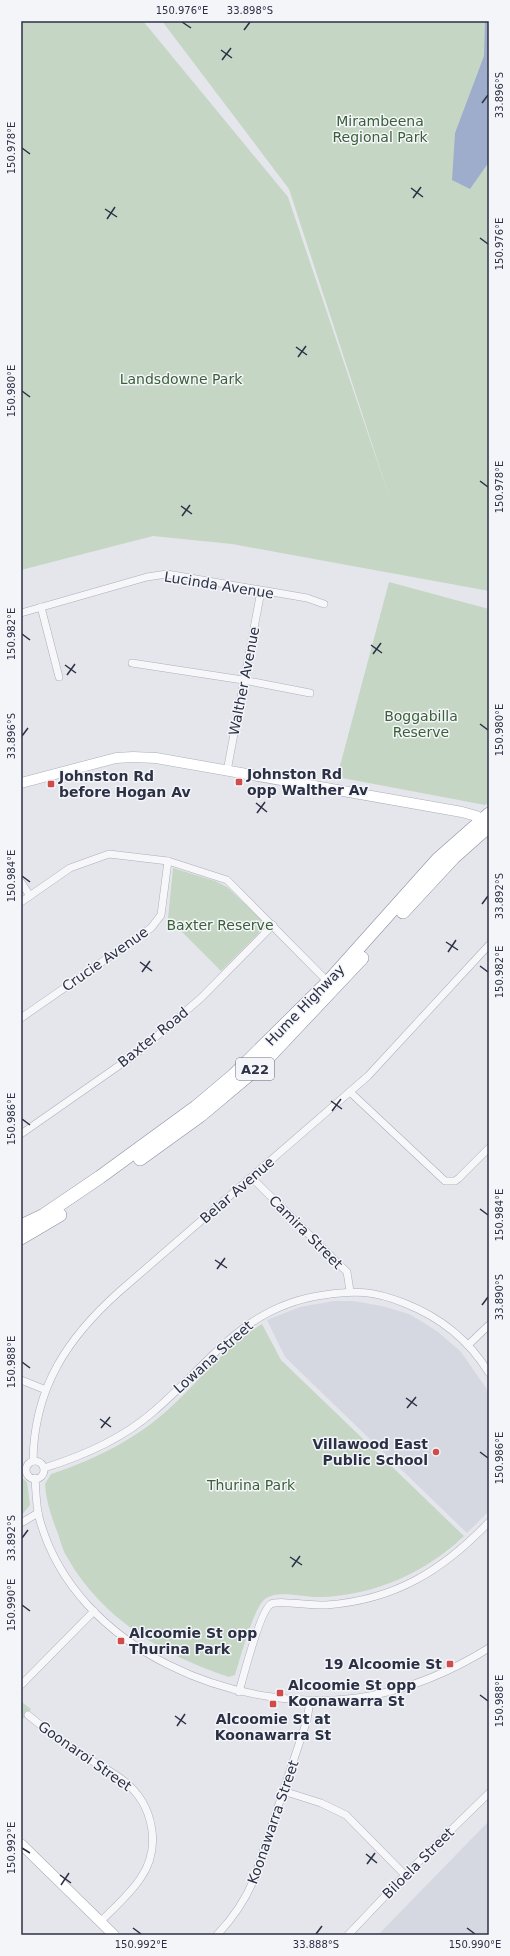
<svg xmlns="http://www.w3.org/2000/svg" width="510" height="1956" font-family="'DejaVu Sans',sans-serif">
<style>
.built{fill:#d6d8e1}
.green{fill:#c6d6c5}
.water{fill:#9fadcc}
.lines{fill:none;stroke-linecap:round;stroke-linejoin:round}
.street-casing{stroke:#acafba;stroke-width:8}
.secondary-casing{stroke:#acafba;stroke-width:11}
.highway-casing{stroke:#8b90a3;stroke-width:14}
.street{stroke:#f7f7fa;stroke-width:7}
.secondary{stroke:#fff;stroke-width:10}
.highway{stroke:#fff;stroke-width:13}
.ticks{fill:none;stroke:#2b3045;stroke-width:1.5}
.poi-dot{fill:#d04b49;stroke:#f4f5f9;stroke-width:1.5}
.labels{text-anchor:middle;dominant-baseline:central;stroke-width:3;stroke-linejoin:round;paint-order:stroke}
.shield{fill:#f4f5f9;stroke:#676b7b;stroke-width:1}
.shield-label{font-size:13px;font-weight:bold;fill:#2b3045}
.park-label{font-size:14px;fill:#396038;stroke:#f4f5f9}
.street-label{font-size:14px;fill:#2b3045;stroke:#f4f5f9}
.poi-label{font-size:14px;font-weight:bold;fill:#2b3045;stroke:#f4f5f9;text-anchor:start}
.neatline{fill:none;stroke:#2b3045;stroke-width:1.5}
.ticks-label{font-size:10px;text-anchor:middle;fill:#2b3045}
</style>
<rect width="100%" height="100%" fill="#e4e6ec"/>
<g class="built">
<path d="M334 1301H353L382 1306 409 1314 424 1323 438 1332 461 1352 486 1388 489 1393V1511L467 1533 285 1357 267 1320 300 1307Z"/>
<path d="M489 1821V1935H378Z"/>
</g>
<g class="green">
<path d="M21 21H143L288 197 391 502 289 189 162 21H489V591L232 544 153 536 21 570Z"/>
<path d="M389 582 489 609V802L485 805 337 777Z"/>
<path d="M173 868 215 881 227 887 267 925 221 971 168 918Z"/>
<path d="M262 1324 281 1360 464 1536C425 1573 375 1595 322 1597 306 1598 278 1589 265 1599 254 1607 240 1659 235 1675L229 1677C164 1656 101 1618 67 1557 62 1549 60 1539 57 1531 51 1516 46 1500 45 1484L51 1474C96 1459 137 1439 172 1406 201 1379 227 1344 262 1324Z"/>
<path d="M21 1477 27 1482 30 1505 21 1516Z"/>
<path d="M21 1696 23 1703 31 1709 23 1719 21 1717Z"/>
</g>
<path class="water" d="M485 21H489V162L470 189 452 180 455 133 484 56Z"/>
<g class="lines">
<g class="street-casing">
<g id="street">
<path d="M41 607 59 677"/>
<path d="M21 613 147 577 167 574 307 598 324 604"/>
<path d="M132 663 243 680 310 693"/>
<path d="M227 771 261 591"/>
<path d="M21 882 30 896"/>
<path d="M21 902 70 868 109 854 168 861 227 880 328 982"/>
<path d="M21 1018 151 928 161 915 168 861"/>
<path d="M350 1092 445 1181H455L459 1178 489 1148"/>
<path d="M21 1134 137 1053 201 998 273 925"/>
<path d="M252 1178 347 1272 350 1291"/>
<path d="M468 1345 489 1325"/>
<path d="M21 1380 46 1390"/>
<path d="M33 1461C34 1388 67 1338 120 1291L368 1076 489 945"/>
<circle cx="35" cy="1470" r="9"/>
<path d="M44 1468C83 1456 122 1439 153 1412 211 1363 243 1306 324 1295 356 1290 374 1291 404 1303 440 1317 469 1340 489 1373"/>
<path d="M35 1478C36 1491 36 1505 39 1517 74 1651 242 1719 369 1696 412 1688 452 1671 489 1648"/>
<path d="M21 1523 38 1513"/>
<path d="M21 1685 94 1611"/>
<path d="M239 1692C243 1677 261 1609 271 1604 278 1600 314 1606 326 1605 395 1600 442 1571 489 1522"/>
<path d="M28 1715C46 1730 64 1743 83 1755 96 1764 112 1771 124 1781 154 1805 162 1848 140 1879 129 1895 114 1908 100 1922"/>
<path d="M283 1791 321 1803 346 1815 405 1875"/>
<path d="M217 1935C233 1918 245 1901 254 1879L307 1720 310 1701"/>
<path d="M348 1935 405 1875 489 1793"/>
</g>
</g>
<g class="secondary-casing">
<g id="secondary">
<path d="M21 783 116 758 133 757 156 758 462 812 476 816 489 823"/>
<path d="M21 1844 114 1935"/>
</g>
</g>
<g class="highway-casing">
<g id="highway">
<path d="M403 912 453 858 489 826"/>
<path d="M140 1159 201 1115 264 1062 362 958"/>
<path d="M21 1226 44 1215 100 1177 196 1107 234 1075 328 982 438 859 489 814"/>
<path d="M21 1238 60 1215"/>
</g>
</g>
<use href="#street" class="street"/>
<use href="#secondary" class="secondary"/>
<use href="#highway" class="highway"/>
</g>
<path class="ticks" d="M182 22 191 28M244 30 250 22M221 50 232 58M222 60 231 48M482 103 488 95M22 148 30 154M411 188 423 197M413 198 421 187M105 209 117 217M107 219 115 207M480 238 488 244M296 347 307 355M298 357 306 346M22 391 30 397M480 481 488 487M181 506 192 514M182 516 190 505M22 634 30 640M371 645 382 653M373 654 381 643M65 665 76 673M67 675 75 664M480 724 488 730M22 736 28 728M256 803 267 812M257 813 265 802M22 876 30 882M482 904 488 896M446 942 458 950M448 952 456 940M140 962 152 971M480 966 488 972M142 972 150 961M331 1101 342 1109M332 1111 341 1099M22 1119 30 1125M480 1209 488 1215M215 1260 227 1268M217 1269 225 1258M482 1305 488 1297M22 1362 30 1368M406 1398 417 1406M407 1408 416 1397M100 1419 111 1427M101 1428 110 1417M480 1452 488 1458M22 1538 28 1530M290 1557 302 1565M292 1567 300 1556M22 1605 30 1611M480 1695 488 1701M175 1716 186 1724M177 1726 185 1714M22 1848 30 1853M366 1854 377 1863M367 1864 375 1853M60 1875 71 1883M61 1885 69 1873M133 1928 141 1934M467 1928 475 1934M316 1934 322 1926"/>
<g class="poi-dot">
<rect x="235" y="778" width="8" height="8" rx="2"/>
<rect x="47" y="780" width="8" height="8" rx="2"/>
<circle cx="436" cy="1452" r="4"/>
<rect x="117" y="1637" width="8" height="8" rx="2"/>
<rect x="446" y="1660" width="8" height="8" rx="2"/>
<rect x="276" y="1689" width="8" height="8" rx="2"/>
<rect x="269" y="1700" width="8" height="8" rx="2"/>
</g>
<g class="labels">
<rect class="shield" x="236" y="1058" width="38" height="22" rx="3"/>
<g class="shield-label">
<text x="255" y="1069">A22</text>
</g>
<g class="park-label">
<text x="380" y="121">Mirambeena<tspan x="380" dy="16">Regional Park</tspan></text>
<text x="181" y="379">Landsdowne Park</text>
<text x="421" y="716">Boggabilla<tspan x="421" dy="16">Reserve</tspan></text>
<text x="220" y="925">Baxter Reserve</text>
<text x="251" y="1485">Thurina Park</text>
</g>
<g class="street-label">
<text transform="translate(219 585) rotate(9)">Lucinda Avenue</text>
<text transform="translate(244 681) rotate(-79)">Walther Avenue</text>
<text transform="translate(105 959) rotate(-35)">Crucie Avenue</text>
<text transform="translate(305 1005) rotate(-46)">Hume Highway</text>
<text transform="translate(153 1037) rotate(-39)">Baxter Road</text>
<text transform="translate(237 1190) rotate(-41)">Belar Avenue</text>
<text transform="translate(306 1232) rotate(45)">Camira Street</text>
<text transform="translate(213 1357) rotate(-42)">Lowana Street</text>
<text transform="translate(85 1756) rotate(35)">Goonaroi Street</text>
<text transform="translate(273 1822) rotate(-71)">Koonawarra Street</text>
<text transform="translate(418 1863) rotate(-45)">Biloela Street</text>
</g>
<g class="poi-label">
<text x="247" y="774">Johnston Rd<tspan x="247" dy="16">opp Walther Av</tspan></text>
<text x="59" y="776">Johnston Rd<tspan x="59" dy="16">before Hogan Av</tspan></text>
<text x="428" y="1444" text-anchor="end">Villawood East<tspan x="428" dy="16">Public School</tspan></text>
<text x="129" y="1633">Alcoomie St opp<tspan x="129" dy="16">Thurina Park</tspan></text>
<text x="442" y="1664" text-anchor="end">19 Alcoomie St</text>
<text x="288" y="1685">Alcoomie St opp<tspan x="288" dy="16">Koonawarra St</tspan></text>
<text x="273" y="1719" text-anchor="middle">Alcoomie St at<tspan x="273" dy="16">Koonawarra St</tspan></text>
</g>
</g>
<rect width="510" height="1956" fill="none" stroke="#f4f5f9" stroke-width="44"/>
<rect x="22" y="22" width="466" height="1912" class="neatline"/>
<g class="ticks-label">
<text x="182" y="14">150.976°E</text>
<text x="250" y="14">33.898°S</text>
<text transform="translate(499 95) rotate(-90)" y="4">33.896°S</text>
<text transform="translate(11 148) rotate(-90)" y="4">150.978°E</text>
<text transform="translate(499 244) rotate(-90)" y="4">150.976°E</text>
<text transform="translate(11 391) rotate(-90)" y="4">150.980°E</text>
<text transform="translate(499 487) rotate(-90)" y="4">150.978°E</text>
<text transform="translate(11 634) rotate(-90)" y="4">150.982°E</text>
<text transform="translate(499 730) rotate(-90)" y="4">150.980°E</text>
<text transform="translate(11 736) rotate(-90)" y="4">33.896°S</text>
<text transform="translate(11 876) rotate(-90)" y="4">150.984°E</text>
<text transform="translate(499 896) rotate(-90)" y="4">33.892°S</text>
<text transform="translate(499 972) rotate(-90)" y="4">150.982°E</text>
<text transform="translate(11 1119) rotate(-90)" y="4">150.986°E</text>
<text transform="translate(499 1215) rotate(-90)" y="4">150.984°E</text>
<text transform="translate(499 1297) rotate(-90)" y="4">33.890°S</text>
<text transform="translate(11 1362) rotate(-90)" y="4">150.988°E</text>
<text transform="translate(499 1458) rotate(-90)" y="4">150.986°E</text>
<text transform="translate(11 1538) rotate(-90)" y="4">33.892°S</text>
<text transform="translate(11 1605) rotate(-90)" y="4">150.990°E</text>
<text transform="translate(499 1701) rotate(-90)" y="4">150.988°E</text>
<text transform="translate(11 1848) rotate(-90)" y="4">150.992°E</text>
<text x="141" y="1948">150.992°E</text>
<text x="316" y="1948">33.888°S</text>
<text x="475" y="1948">150.990°E</text>
</g>
</svg>
